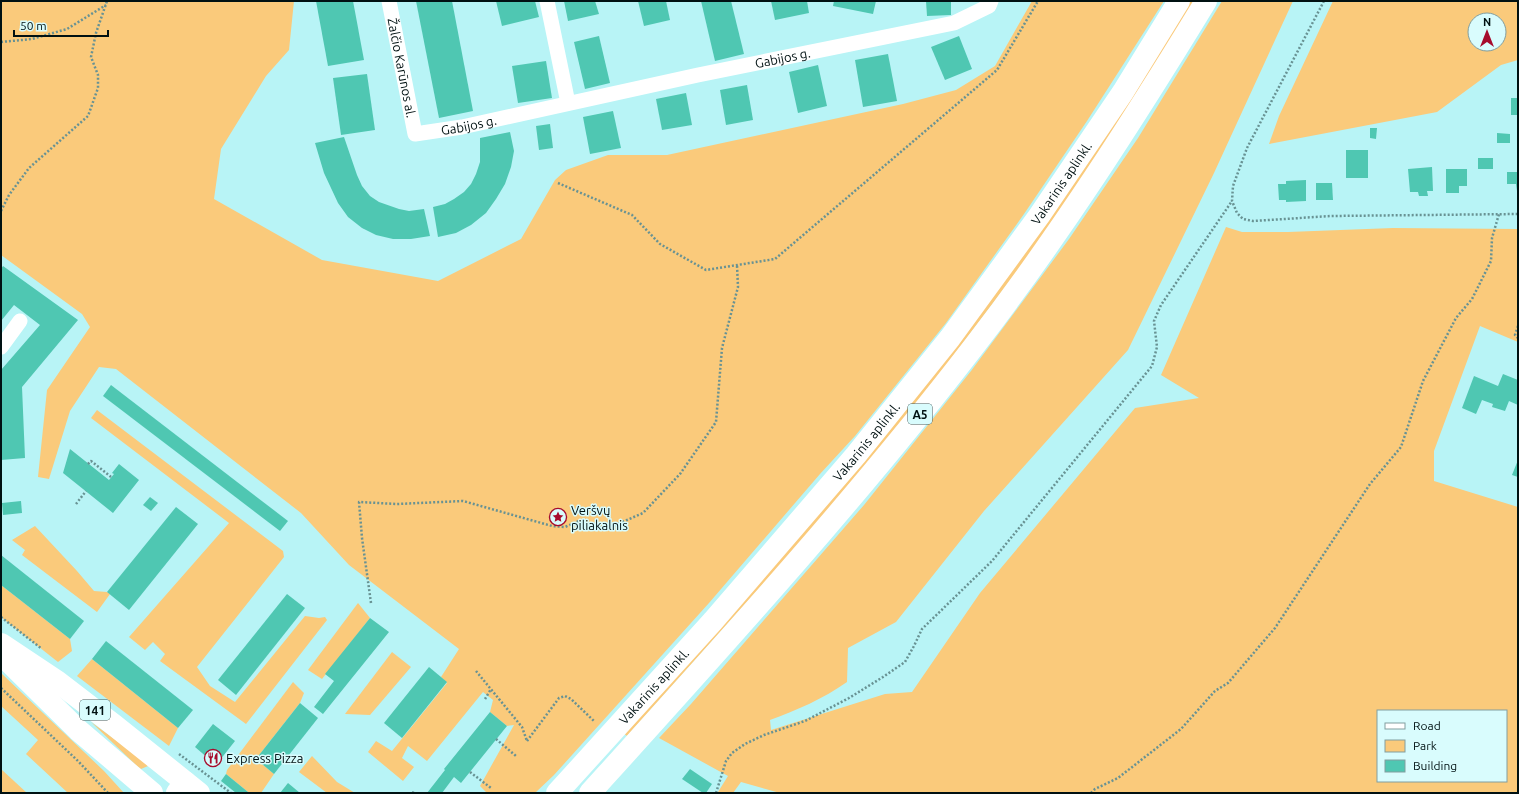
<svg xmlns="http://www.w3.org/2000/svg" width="1519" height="794" font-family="Ubuntu,sans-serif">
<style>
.green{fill:#faca7b;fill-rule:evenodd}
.building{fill:#4fc7b2}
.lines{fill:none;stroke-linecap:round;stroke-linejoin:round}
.path{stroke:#689293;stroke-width:2.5;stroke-dasharray:2 2;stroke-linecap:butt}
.minor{stroke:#fff;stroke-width:15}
.primary{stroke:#fff;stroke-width:22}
.trunk{stroke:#fff;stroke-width:22}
.labels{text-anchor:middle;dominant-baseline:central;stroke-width:3;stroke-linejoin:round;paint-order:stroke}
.shield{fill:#d9fcfd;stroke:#415858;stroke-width:1}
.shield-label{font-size:12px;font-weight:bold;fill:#001112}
.street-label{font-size:13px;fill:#001112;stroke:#d9fcfd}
.poi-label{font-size:13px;fill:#001112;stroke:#d9fcfd;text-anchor:start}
</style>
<rect width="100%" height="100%" fill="#b8f4f6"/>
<g class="green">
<path d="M1 1H294L289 50 266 76 221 149 214 199 322 260 438 281 521 239 555 180 566 170 608 155H667L903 104 956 90 995 66 1032 1H1164L1087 121 1024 214 946 323 855 436 820 474 709 603 554 775 535 793H487L480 786 514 725 507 726 490 712 493 700 483 692 427 761 408 746 402 758 414 767 403 781 368 752 376 741 392 751 447 683 441 677 459 649 349 565 301 513 116 369 99 367 70 411 49 479 38 477 47 390 90 327 82 314 1 255Z"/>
<path d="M1189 1H1196L1052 225 917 404 806 536 627 736 622 732 802 533Z"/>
<path d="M1222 1H1293L1214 173 1128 350 984 511 896 622 848 648 847 682C823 699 797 710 770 720L771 730 885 694 912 692 980 593 1135 408 1199 398 1161 375 1226 227 1242 232H1288L1393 228 1518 229V342L1480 326 1434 451V481L1518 507V793H780L741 782 733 793H721L718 792 728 776 659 738 691 704 864 505 971 371 1069 239 1138 138ZM1378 711H1506V781H1378Z"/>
<path d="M1333 1H1518V60L1501 65 1437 112 1269 144 1279 116ZM1475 20H1499V44H1475Z"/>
<path d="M97 410 283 551 284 557 197 667 210 686 235 702 305 616 319 618 325 617 327 620 246 724 160 661 165 654 153 642 145 650 129 637 229 523 91 418Z"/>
<path d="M35 526 77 571 94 591 107 592 110 594 97 612 22 555 25 550 12 540Z"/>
<path d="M1 585 70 639 72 651 58 662 1 617Z"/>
<path d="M358 603 370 618 322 679 308 670Z"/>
<path d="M392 652 411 667 370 715 345 714Z"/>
<path d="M92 659 178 728 169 746 77 676Z"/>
<path d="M1 673 104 771 124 793H68L26 754 38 740 1 706Z"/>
<path d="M293 682 304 693 300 703 256 759 274 774 261 793 248 792 226 774 227 770Z"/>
<path d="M91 722 146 762 148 766 141 769 137 766Z"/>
<path d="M312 756 337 782 355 793H327L299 772Z"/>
<path d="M1 769 27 793H1Z"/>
</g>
<g class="building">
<path d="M316 1H353L364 60 328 66Z"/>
<path d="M416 1H452L473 111 439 118Z"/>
<path d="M496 1H535L539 17 502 26Z"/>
<path d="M564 1H595L599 14 568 21Z"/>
<path d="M638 1H666L670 20 644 26Z"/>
<path d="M701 1H731L744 54 715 61Z"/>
<path d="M771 1H807L809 13 775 20Z"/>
<path d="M834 1H876L873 14 833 6Z"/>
<path d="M926 1H951V15L927 16Z"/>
<path d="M599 36 610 83 585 89 574 42Z"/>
<path d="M959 36 972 69 945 80 931 47Z"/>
<path d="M888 54 897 101 863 107 855 60Z"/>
<path d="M546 61 552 98 518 103 512 66Z"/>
<path d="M818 65 827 106 798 113 789 72Z"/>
<path d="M367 74 375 130 341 135 333 78Z"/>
<path d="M747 85 753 120 726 125 720 90Z"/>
<path d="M686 93 692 125 662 130 656 99Z"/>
<rect x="1511" y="98" width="7" height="17"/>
<path d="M613 111 621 148 590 154 583 117Z"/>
<path d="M550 124 553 148 539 150 536 126Z"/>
<path d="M1370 128H1377L1376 139 1370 138Z"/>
<path d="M510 132 514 151 511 167 505 184 496 199 486 213 471 225 456 233 438 237 433 207 445 204 454 199 464 192 471 184 476 174 480 162V138Z"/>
<path d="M1497 133 1510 134V143H1497Z"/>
<path d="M344 137 357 175 362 186 370 196 379 202 399 209 409 211 424 209 430 236 411 239H393L376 235 362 228 348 217 338 203 324 173 315 143Z"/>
<rect x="1346" y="150" width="22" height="28"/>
<rect x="1478" y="158" width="15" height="11"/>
<path d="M1432 167 1433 191H1427L1428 196H1419L1418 192H1410L1408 169Z"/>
<path d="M1446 169H1467V186H1459V193H1446Z"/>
<path d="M1507 172H1518V191H1517L1516 184H1507Z"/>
<path d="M1306 180V201L1286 202V200H1279L1278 184H1286V181Z"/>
<path d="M1316 183H1332L1333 200H1316Z"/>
<path d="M3 266 78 320 22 387 25 458 1 460V370L40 325 14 305 1 321V269Z"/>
<path d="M1503 374 1518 380V405L1509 401 1505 411 1492 407 1493 404 1482 400 1476 414 1462 408 1474 376 1498 386Z"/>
<path d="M111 385 288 521 280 531 103 396Z"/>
<path d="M70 449 109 480 114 474 112 473 119 464 139 480 113 513 63 473Z"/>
<path d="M1518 460V477L1512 475Z"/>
<path d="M150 497 158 503 151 511 143 505Z"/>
<path d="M21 501 22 513 3 515 2 503Z"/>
<path d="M176 507 198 524 129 610 107 592Z"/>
<path d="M1 555 84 621 70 639 1 585Z"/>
<path d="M287 594 305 608 236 695 218 680Z"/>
<path d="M370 618 389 632 323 714 314 707 334 681 325 674Z"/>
<path d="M106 641 193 710 178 728 92 659Z"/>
<path d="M429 667 447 682 402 738 384 723Z"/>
<path d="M300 703 318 718 274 774 256 759Z"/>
<path d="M490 712 507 726 461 783 454 777 442 793H427L445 770 444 769Z"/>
<path d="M213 724 235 741 216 765 195 747Z"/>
<path d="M690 769 712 784 706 793H703L682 779Z"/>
<path d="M226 774 248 792 247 793H236L221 781Z"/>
<path d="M288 783 300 793H280Z"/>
</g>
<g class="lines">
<g class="path">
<path d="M1324 1 1247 148 1233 186 1232 201 1237 213 1243 219 1253 221 1331 216 1518 214"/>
<path d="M1 42 32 39 67 29 106 5"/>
<path d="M558 183 632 215 660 244 706 270 775 259 997 70 1038 1"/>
<path d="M1 211 9 195 29 168 88 116 98 88V75L91 57 96 33 107 1"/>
<path d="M1518 326 1515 335 1518 338"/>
<path d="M88 464 91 461 111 477"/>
<path d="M76 504 86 491"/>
<path d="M371 603 362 538 359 502 397 504 463 501 552 526 565 527 579 521 595 527H611L643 513 680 474 716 422 722 348 738 287 737 265"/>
<path d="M1 617 42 649"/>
<path d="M476 671 522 727 527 741"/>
<path d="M1 688 78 761 108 793"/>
<path d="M485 699 491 689"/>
<path d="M496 739 516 756"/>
<path d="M527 741 559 698 565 696 571 699 594 721"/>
<path d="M179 754 231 793"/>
<path d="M470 772 491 788"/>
<path d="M412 792 414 793"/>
<path d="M716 793 726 761 732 753 745 744 764 735 805 721 849 698 883 677 905 662 914 646 922 629 992 561 1152 366 1157 347 1154 321 1161 305 1232 201"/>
<path d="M1091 793 1095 789 1118 778 1181 729 1215 691 1228 683 1275 628 1370 484 1401 447 1423 381 1456 318 1472 299 1491 261 1492 238 1499 214"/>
</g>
<g class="minor">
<path id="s1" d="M389 1 415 134 462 127 698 75 954 23 989 6 991 1"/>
<path d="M547 1 568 103"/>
<path d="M1 347 20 321"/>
</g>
<g class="primary">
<path d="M1 644 58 682 114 725 199 793"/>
<path d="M6 659 78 730 152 793"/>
</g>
<g class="trunk">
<path d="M177 793 185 782"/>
<path id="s2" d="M557 793 713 621 856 455 950 338 1039 216 1123 92 1179 1"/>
<path d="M590 793C722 647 855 501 975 345 1059 236 1134 119 1206 1"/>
</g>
</g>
<defs>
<g id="sight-ring" transform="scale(0.9)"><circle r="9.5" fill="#d9fcfd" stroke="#a60c2d" stroke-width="1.5"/><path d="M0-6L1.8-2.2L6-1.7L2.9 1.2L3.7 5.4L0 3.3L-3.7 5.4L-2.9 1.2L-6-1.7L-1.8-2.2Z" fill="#a60c2d"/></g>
<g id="restaurant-ring" transform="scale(0.9)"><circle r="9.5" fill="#d9fcfd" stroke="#a60c2d" stroke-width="1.5"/><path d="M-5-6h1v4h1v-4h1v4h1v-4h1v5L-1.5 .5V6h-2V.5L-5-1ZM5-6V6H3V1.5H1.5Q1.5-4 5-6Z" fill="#a60c2d"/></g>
</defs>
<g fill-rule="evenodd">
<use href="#sight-ring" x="558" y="517"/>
<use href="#restaurant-ring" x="213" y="758"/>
</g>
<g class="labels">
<g class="shield">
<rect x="908" y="404" width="24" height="20" rx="3"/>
<rect x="80" y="700" width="30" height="20" rx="3"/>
</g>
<g class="shield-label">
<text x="920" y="414">A5</text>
<text x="95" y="710">141</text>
</g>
<g class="street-label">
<text stroke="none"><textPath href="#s1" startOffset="511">Gabijos g.</textPath></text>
<text stroke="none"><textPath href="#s1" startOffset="68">Žalčio Karūnos al.</textPath></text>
<text stroke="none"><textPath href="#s1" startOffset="190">Gabijos g.</textPath></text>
<text stroke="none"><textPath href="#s2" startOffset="792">Vakarinis aplinkl.</textPath></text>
<text stroke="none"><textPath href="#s2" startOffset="468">Vakarinis aplinkl.</textPath></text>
<text stroke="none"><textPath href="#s2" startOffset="144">Vakarinis aplinkl.</textPath></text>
</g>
<g class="poi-label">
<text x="571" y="510">Veršvų<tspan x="571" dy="15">piliakalnis</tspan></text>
<text x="226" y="758">Express Pizza</text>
</g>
</g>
<rect width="1519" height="794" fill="none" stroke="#001112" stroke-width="4"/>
<rect x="1377" y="710" width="130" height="72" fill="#d9fcfd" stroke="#829e9f"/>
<rect x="1385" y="723" width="20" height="6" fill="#ffffff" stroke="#829e9f"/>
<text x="1413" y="730" font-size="12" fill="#001112">Road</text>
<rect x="1385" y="740" width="20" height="12" fill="#faca7b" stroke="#829e9f"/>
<text x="1413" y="750" font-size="12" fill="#001112">Park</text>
<rect x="1385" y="760" width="20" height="12" fill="#4fc7b2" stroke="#829e9f"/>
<text x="1413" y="770" font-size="12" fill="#001112">Building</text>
<g transform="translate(1487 32)"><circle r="19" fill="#d9fcfd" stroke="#829e9f"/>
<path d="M0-3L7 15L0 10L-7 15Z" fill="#a60c2d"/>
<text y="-6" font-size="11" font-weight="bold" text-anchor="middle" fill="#001112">N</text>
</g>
<path d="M14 30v6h94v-6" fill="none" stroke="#001112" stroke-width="2"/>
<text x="20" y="30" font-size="12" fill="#001112" stroke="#d9fcfd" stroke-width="3" paint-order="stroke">50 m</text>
</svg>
